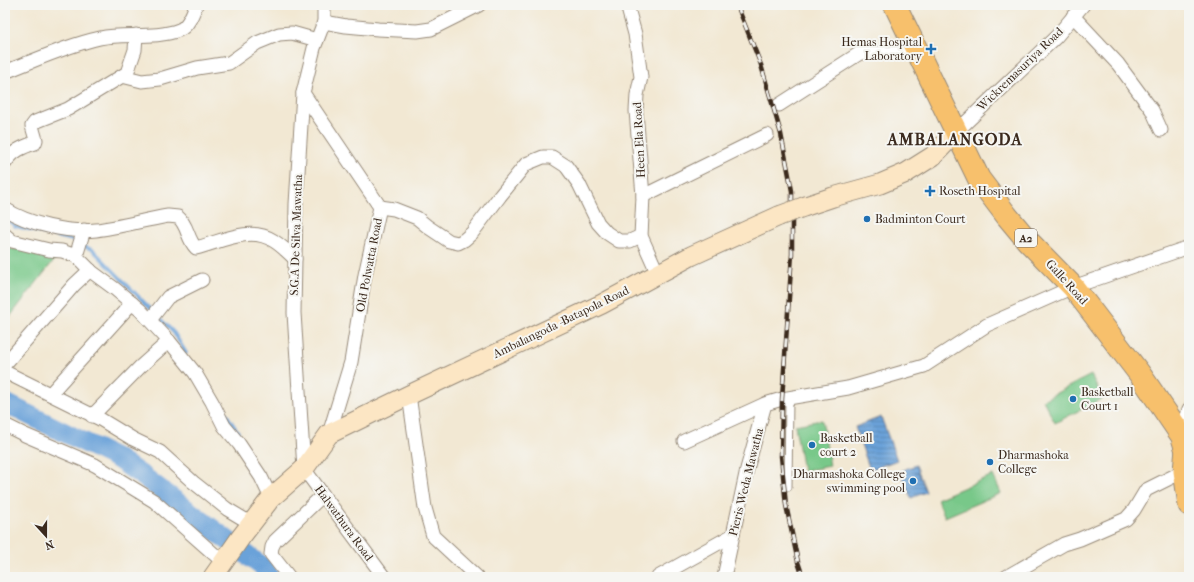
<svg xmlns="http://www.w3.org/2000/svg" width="1194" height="582" font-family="'IM FELL French Canon',serif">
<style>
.green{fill:#78c889;stroke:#5a7954}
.water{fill:url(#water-rules);stroke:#53667c}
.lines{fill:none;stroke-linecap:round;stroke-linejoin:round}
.stream{stroke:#6ba2d9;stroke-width:3.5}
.river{stroke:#6ba2d9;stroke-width:20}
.service-casing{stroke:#968978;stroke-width:9}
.minor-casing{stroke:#968978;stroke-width:15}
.secondary-casing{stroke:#968978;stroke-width:21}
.primary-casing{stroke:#968978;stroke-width:23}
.trunk-casing{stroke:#968978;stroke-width:24}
.service{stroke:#fff;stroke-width:7}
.minor{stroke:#fff;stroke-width:13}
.secondary{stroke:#fce6c4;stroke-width:19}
.primary{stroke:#f7c06c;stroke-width:21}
.trunk{stroke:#f7c06c;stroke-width:22}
.rail-casing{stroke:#3b2a1e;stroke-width:4.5}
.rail{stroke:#f6f6f2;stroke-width:3;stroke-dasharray:9;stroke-linecap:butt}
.secondary-bridge-casing{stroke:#968978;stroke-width:21;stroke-linecap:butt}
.secondary-bridge{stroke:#fce6c4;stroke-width:19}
.poi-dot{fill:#1f6fb2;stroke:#f6f6f2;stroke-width:1.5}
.labels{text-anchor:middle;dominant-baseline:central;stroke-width:4;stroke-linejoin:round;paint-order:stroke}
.shield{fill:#f6f6f2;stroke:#73675e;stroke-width:1}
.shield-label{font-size:11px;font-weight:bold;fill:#3b2a1e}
.poi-label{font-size:12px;fill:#3b2a1e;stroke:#f6f6f2;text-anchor:start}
.street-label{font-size:12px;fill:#3b2a1e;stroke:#f6f6f2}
.district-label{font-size:16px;font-weight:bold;letter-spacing:1px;fill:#3b2a1e;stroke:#f6f6f2}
</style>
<defs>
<pattern id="water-rules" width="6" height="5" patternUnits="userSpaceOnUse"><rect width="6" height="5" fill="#6ba2d9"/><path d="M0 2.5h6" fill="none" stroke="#5984af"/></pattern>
</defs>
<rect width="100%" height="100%" fill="#f6f6f2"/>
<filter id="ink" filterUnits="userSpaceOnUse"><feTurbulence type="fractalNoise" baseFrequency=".025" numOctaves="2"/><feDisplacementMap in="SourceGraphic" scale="8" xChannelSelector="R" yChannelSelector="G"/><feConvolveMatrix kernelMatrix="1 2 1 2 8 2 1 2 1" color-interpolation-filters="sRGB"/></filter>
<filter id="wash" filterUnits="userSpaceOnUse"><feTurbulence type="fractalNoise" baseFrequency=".012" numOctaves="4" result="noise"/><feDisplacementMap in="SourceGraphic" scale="16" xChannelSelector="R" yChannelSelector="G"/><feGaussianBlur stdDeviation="0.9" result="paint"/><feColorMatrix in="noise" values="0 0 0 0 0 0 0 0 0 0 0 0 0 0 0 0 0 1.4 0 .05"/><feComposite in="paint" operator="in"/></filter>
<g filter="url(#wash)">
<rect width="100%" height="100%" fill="#f2e8d3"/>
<g class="green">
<path d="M5 244 11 249 49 250 55 259 5 323Z"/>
<path d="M1091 375 1103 398 1055 423 1043 400Z"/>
<path d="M822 420 830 466 803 471 795 425Z"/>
<path d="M993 475 1001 493 945 517 937 499Z"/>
</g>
<g class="water">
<path d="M881 417 897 460 870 470 855 427Z"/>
<path d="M916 465 926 492 911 498 900 471Z"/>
</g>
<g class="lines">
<g class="stream">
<path d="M5 218 15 226 72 240 77 243"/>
<path d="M83 246 93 250 174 333 186 353"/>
<path d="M220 405 238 432"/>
</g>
<path class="river" d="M5 403 118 459 144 477 263 567 270 577"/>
</g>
</g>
<g filter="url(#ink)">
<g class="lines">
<g class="service-casing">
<path id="service" d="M788 487 789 398"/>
</g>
<g class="minor-casing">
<g id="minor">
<path d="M324 5V22L314 48 303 93 296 204 294 313 304 469 384 577"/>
<path d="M627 5 635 34 641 77 637 95 636 111 643 196 641 236 658 274"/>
<path d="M1073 16 1118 64 1152 110 1161 130"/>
<path d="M324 22 346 26 378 29 417 31 431 29 479 5"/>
<path d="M5 72C36 60 68 45 100 38 124 33 156 39 179 30 188 27 193 13 196 5"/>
<path d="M122 76 142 81 160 79 197 68 229 63 257 43 279 34 292 33 317 40"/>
<path d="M303 93 380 207 365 275 351 362 329 434"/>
<path d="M779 105 860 53H918"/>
<path d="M956 132 1056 37 1083 5"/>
<path d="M5 163C13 151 22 147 35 143L36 140 32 126 35 122 68 109 127 73 135 50 136 35"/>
<path d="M643 196 767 135"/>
<path d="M380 207 394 209 417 218 428 227 449 241 458 243 464 240 472 233 500 196 526 164 543 157H552L566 166 579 184 598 223 607 233 619 241H630L641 236"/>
<path d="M5 209C28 224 68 233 96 230 120 227 144 220 168 216L178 217C188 225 187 239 196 248 220 242 250 225 274 241 282 246 289 253 295 259"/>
<path d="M5 235 12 241 49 250 62 251 76 256 92 272 115 289 140 310 169 341 195 373 212 402 224 426 239 444 261 477 271 498"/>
<path d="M76 256 84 230"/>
<path d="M150 320 168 297 202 280"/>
<path d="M5 364 74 285 90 270"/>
<path d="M5 372 100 419 133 439 160 452 193 482 227 509 252 524"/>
<path d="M50 394 132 303"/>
<path d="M409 395 425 508 433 536 477 577"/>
<path d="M92 416 141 366 169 341"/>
<path d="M5 425 25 435 95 465 154 501 223 562"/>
<path d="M1182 436 1189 409"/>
<path d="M684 441 765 404"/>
<path d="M289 577 271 554 272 547 275 541 323 495"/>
<path d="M658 577 733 535"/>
<path d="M724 577 747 469 765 404 782 399 848 388 924 366 987 325 1073 287 1189 247"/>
<path d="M1006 577 1064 544 1080 539 1126 519 1134 510 1146 490 1184 471"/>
</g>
</g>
<g class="secondary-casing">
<g id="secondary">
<path d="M806 206 833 197 880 184 906 173 933 156 956 132"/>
<path d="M213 577 241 537 271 498 304 469 329 434 409 395 602 304 691 256 779 216"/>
</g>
</g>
<g class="primary-casing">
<path id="primary" d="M1186 449 1184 471 1189 505"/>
</g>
<g class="trunk-casing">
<path id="trunk" d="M895 5 979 179 1007 216 1027 240 1073 287 1139 373 1182 436 1186 449 1189 450"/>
</g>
<use href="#service" class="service"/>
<use href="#minor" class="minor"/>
<use href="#secondary" class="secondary"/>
<use href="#primary" class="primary"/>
<use href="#trunk" class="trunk"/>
<g class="rail-casing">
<path id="rail" d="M737 5 761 65 781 134 792 191V254L782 399 781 456 786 505 798 562 803 577"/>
</g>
<use href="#rail" class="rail"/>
<g class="secondary-bridge-casing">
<path id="secondary-bridge" d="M779 216 806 206"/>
</g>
<use href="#secondary-bridge" class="secondary-bridge"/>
</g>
</g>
<g class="poi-dot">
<path d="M929 43h4v4h4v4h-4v4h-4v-4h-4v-4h4z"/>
<path d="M928 185h4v4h4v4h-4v4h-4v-4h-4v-4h4z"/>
<circle cx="867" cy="219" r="4"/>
<circle cx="1073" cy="399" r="4"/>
<circle cx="812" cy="445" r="4"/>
<circle cx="990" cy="462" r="4"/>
<circle cx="913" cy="481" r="4"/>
</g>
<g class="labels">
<rect class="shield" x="1015" y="229" width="22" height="18" rx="3"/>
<g class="shield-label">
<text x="1026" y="238">A2</text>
</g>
<g class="poi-label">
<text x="922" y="42" text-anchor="end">Hemas Hospital<tspan x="922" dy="14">Laboratory</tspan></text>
<text x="939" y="191">Roseth Hospital</text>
<text x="875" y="219">Badminton Court</text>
<text x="1081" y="392">Basketball<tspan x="1081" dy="14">Court 1</tspan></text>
<text x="820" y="438">Basketball<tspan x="820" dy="14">court 2</tspan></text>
<text x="998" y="455">Dharmashoka<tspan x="998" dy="14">College</tspan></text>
<text x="905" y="474" text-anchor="end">Dharmashoka College<tspan x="905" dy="14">swimming pool</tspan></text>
</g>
<g class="street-label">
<text transform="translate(1020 69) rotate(-44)">Wickremasuriya Road</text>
<text transform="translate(639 140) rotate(-93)">Heen Ela Road</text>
<text transform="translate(296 235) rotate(-88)">S.G.A De Silva Mawatha</text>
<text transform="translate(369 265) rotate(-79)">Old Polwatta Road</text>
<text transform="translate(1067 282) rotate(48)">Galle Road</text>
<text transform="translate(561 322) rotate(-26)">Ambalangoda -Batapola Road</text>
<text transform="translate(746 482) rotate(-76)">Pieris Weda Mawatha</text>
<text transform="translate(344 523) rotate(54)">Halwathura Road</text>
</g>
<g class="district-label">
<text x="955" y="139">AMBALANGODA</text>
</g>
</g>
<rect width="1194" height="582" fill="none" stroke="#f6f6f2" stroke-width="20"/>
<g transform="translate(46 536) rotate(159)" stroke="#f6f6f2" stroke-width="3" paint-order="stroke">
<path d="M0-3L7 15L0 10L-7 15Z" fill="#3b2a1e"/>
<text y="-6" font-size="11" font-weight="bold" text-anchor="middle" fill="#3b2a1e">N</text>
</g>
</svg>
